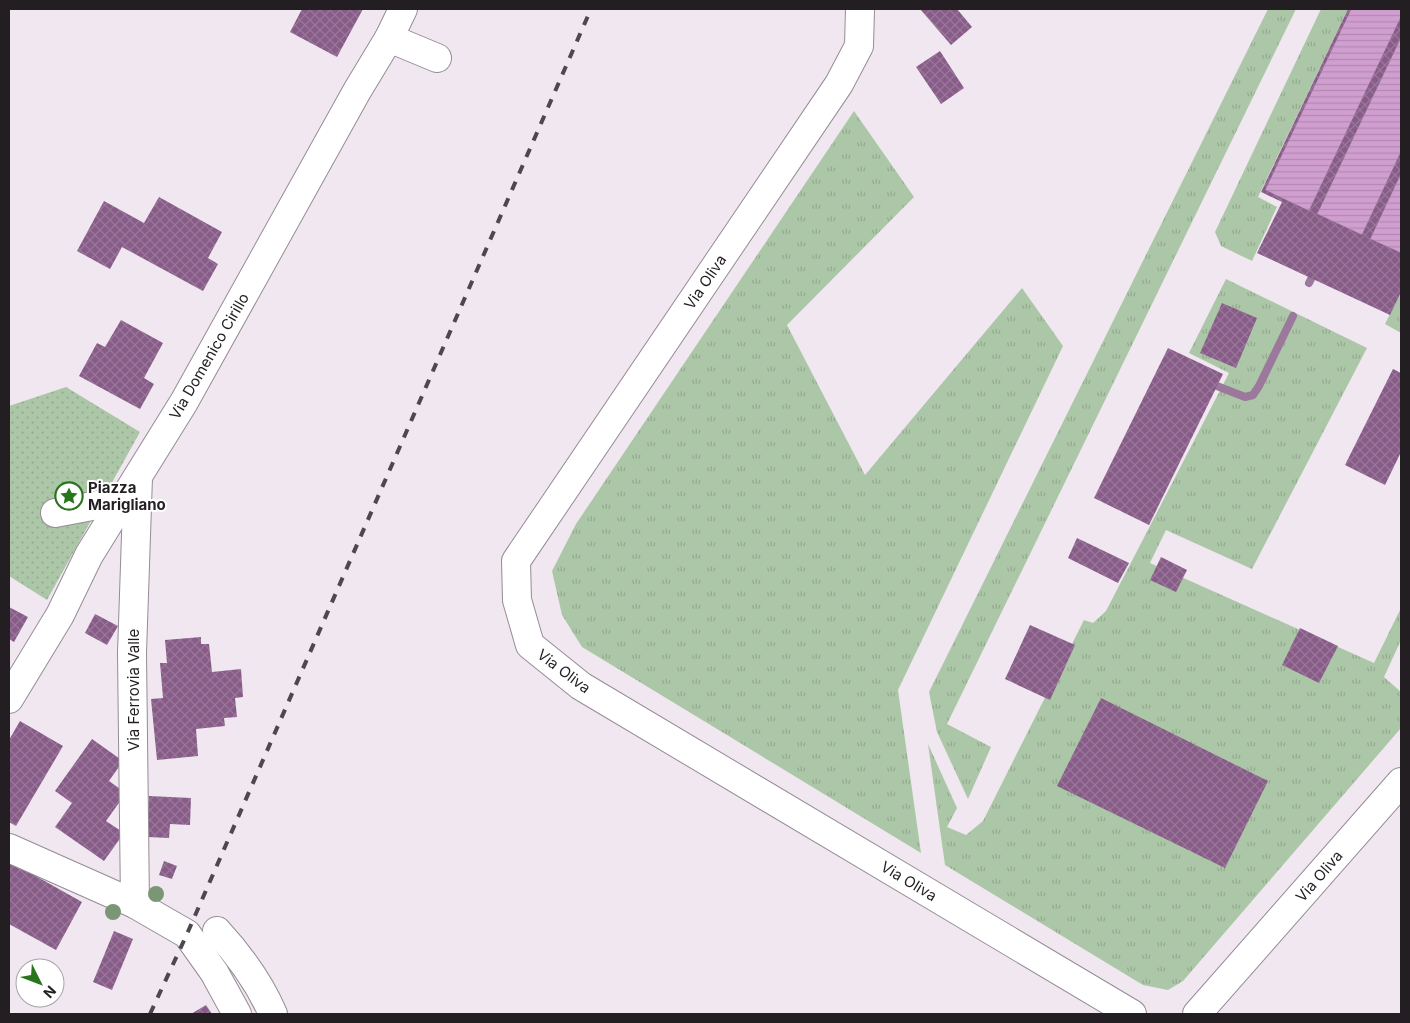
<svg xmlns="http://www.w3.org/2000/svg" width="1410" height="1023" font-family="Inter,sans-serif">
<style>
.grass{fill:url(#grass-tufts)}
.park{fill:url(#park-dots)}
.water{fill:url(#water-rules);stroke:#9c789c}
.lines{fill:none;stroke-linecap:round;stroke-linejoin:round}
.stream{stroke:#9c789c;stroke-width:8}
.building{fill:url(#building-cross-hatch)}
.minor-casing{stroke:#958c95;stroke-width:30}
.major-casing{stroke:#958c95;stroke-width:30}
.minor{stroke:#fff;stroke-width:28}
.major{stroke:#fff;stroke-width:28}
.rail{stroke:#4d484d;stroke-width:4;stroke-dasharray:9 9;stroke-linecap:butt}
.tree{fill:#7a9674}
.labels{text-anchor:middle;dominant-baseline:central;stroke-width:4;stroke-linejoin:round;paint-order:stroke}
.street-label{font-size:15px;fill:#221e22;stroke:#fff}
.poi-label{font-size:15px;font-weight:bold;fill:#221e22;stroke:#fff;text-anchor:start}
</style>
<defs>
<pattern id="grass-tufts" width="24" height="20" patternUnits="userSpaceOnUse" patternTransform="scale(1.25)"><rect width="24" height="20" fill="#acc7a7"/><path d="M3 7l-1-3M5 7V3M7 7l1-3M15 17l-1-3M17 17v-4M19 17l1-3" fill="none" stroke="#94aa8f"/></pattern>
<pattern id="park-dots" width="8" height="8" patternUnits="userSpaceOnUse" patternTransform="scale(1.25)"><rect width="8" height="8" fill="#acc7a7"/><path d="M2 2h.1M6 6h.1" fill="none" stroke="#94aa8f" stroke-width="1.8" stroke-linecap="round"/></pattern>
<pattern id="water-rules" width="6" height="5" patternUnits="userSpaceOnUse" patternTransform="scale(1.25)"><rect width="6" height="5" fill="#d09fd0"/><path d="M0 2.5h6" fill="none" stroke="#b288b2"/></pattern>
<pattern id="building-cross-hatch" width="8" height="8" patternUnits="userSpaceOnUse" patternTransform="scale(1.25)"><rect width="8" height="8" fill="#885b88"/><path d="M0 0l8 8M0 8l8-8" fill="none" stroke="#987898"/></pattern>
</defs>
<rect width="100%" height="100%" fill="#f1e7f1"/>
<g class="grass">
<path d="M1268 9H1296L947 724 991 747 968 799 937 732 929 692Z"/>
<path d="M1321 9H1348L1258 197 1277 207 1252 261 1221 246 1215 232Z"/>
<path d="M854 111 914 197 787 325 865 475 1022 288 1063 346 898 690 921 853 582 647 562 615 552 571 576 524Z"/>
<path d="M1226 279 1367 348 1252 569 1166 530 1150 563 1374 663 1401 608V640L1384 677 1401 692V728L1183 981 1168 990 1143 985 945 865 928 744 957 808 947 827 966 835 983 821 1084 620 1093 623 1106 611 1229 373 1189 353Z"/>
<path d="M1401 292V333L1385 324Z"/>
</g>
<path class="park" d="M66 387 140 432 47 600 9 576V406Z"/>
<g class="water">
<path d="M1351 9H1401V17L1309 211 1265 190Z"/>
<path d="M1401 37V152L1362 235 1317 214Z"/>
<path d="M1401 173V253L1370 239Z"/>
</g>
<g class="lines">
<g class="stream">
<path d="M1309 283 1315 271"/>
<path d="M1217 386 1245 397 1253 395 1259 386 1293 316"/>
</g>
</g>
<g class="building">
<path d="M302 9H363L337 57 290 32Z"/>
<path d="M920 9H957L972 27 951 45Z"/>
<path d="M1348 9H1351L1265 190 1309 211 1401 17V37L1317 214 1362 235 1401 152V173L1370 239 1401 253V292L1390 315 1257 253 1282 202 1261 192Z"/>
<path d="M940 51 964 88 941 104 916 67Z"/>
<path d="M159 197 222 232 208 258 218 264 203 291 122 247 110 269 77 251 104 201 144 223Z"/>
<path d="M1222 303 1257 318 1236 368 1200 353Z"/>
<path d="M121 320 163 343 144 378 154 384 140 409 79 376 97 343 105 347Z"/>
<path d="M1168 348 1223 374 1149 525 1094 498Z"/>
<path d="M1393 369 1401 373V452L1385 485 1345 465Z"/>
<path d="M1077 538 1129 563 1118 583 1068 558Z"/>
<path d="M1161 557 1187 570 1176 592 1150 580Z"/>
<path d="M9 607 28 617 14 642 9 639Z"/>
<path d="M95 614 118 626 107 645 85 633Z"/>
<path d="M1030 625 1075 645 1050 700 1005 679Z"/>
<path d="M1300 628 1338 646 1319 683 1282 665Z"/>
<path d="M201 637V644H209L212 672 241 669 243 697 235 698 237 717 224 718 225 726 196 729 198 756 157 760 151 699 163 698 160 663H167L165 640Z"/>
<path d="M1101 698 1268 781 1225 868 1057 786Z"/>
<path d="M20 721 63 746 16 826 9 822V740Z"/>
<path d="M92 739 123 761 109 781 126 793 106 821 124 833 104 861 55 827 72 803 55 791Z"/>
<path d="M149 796 191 798 190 825 170 824 169 838 147 837Z"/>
<path d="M9 861 82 902 56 950 9 924Z"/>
<path d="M164 861 177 866 172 879 159 875Z"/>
<path d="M114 931 133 939 112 990 93 982Z"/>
<path d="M206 1005 212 1014H191Z"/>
</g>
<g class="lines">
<g class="minor-casing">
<g id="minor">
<path d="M860 9 859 46 839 84 516 561 517 600 530 645 581 686 1132 1014"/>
<path d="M389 38 437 58"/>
<path d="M55 513 124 500"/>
<path d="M9 699 60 615 89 555 184 402 357 91 389 38 403 9"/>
<path d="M9 848 135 904 187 934 214 972 237 1014"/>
<path d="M135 904 132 653 138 477"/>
<path d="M217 931C241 957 259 982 273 1014"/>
</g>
</g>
<g class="major-casing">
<path id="major" d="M1197 1014 1401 782"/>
</g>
<use href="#minor" class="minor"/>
<use href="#major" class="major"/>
<path class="rail" d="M150 1014 187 934 591 9"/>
</g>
<g class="tree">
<circle cx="156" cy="894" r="8"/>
<circle cx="113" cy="912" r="8"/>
</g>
<defs>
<g id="sight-ring" transform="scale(1.4375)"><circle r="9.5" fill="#fff" stroke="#29751b" stroke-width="1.5"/><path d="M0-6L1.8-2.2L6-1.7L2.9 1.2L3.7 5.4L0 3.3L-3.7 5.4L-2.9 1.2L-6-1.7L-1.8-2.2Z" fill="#29751b"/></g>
</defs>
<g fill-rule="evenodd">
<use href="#sight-ring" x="69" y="496"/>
</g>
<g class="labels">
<g class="street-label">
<text transform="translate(705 282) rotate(-56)">Via Oliva</text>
<text transform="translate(209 356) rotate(-60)">Via Domenico Cirillo</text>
<text transform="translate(564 671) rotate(37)">Via Oliva</text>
<text transform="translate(133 690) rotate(-90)">Via Ferrovia Valle</text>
<text transform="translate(1319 876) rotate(-49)">Via Oliva</text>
<text transform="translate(909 881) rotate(31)">Via Oliva</text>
</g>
<g class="poi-label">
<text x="88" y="487">Piazza<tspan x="88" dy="17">Marigliano</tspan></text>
</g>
</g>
<rect width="1410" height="1023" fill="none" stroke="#221e22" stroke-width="20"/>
<g transform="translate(40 983) rotate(132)"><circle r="24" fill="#ffffff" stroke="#a7a5a7"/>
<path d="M0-4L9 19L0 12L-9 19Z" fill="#29751b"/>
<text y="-8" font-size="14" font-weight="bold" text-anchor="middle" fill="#221e22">N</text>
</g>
</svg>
